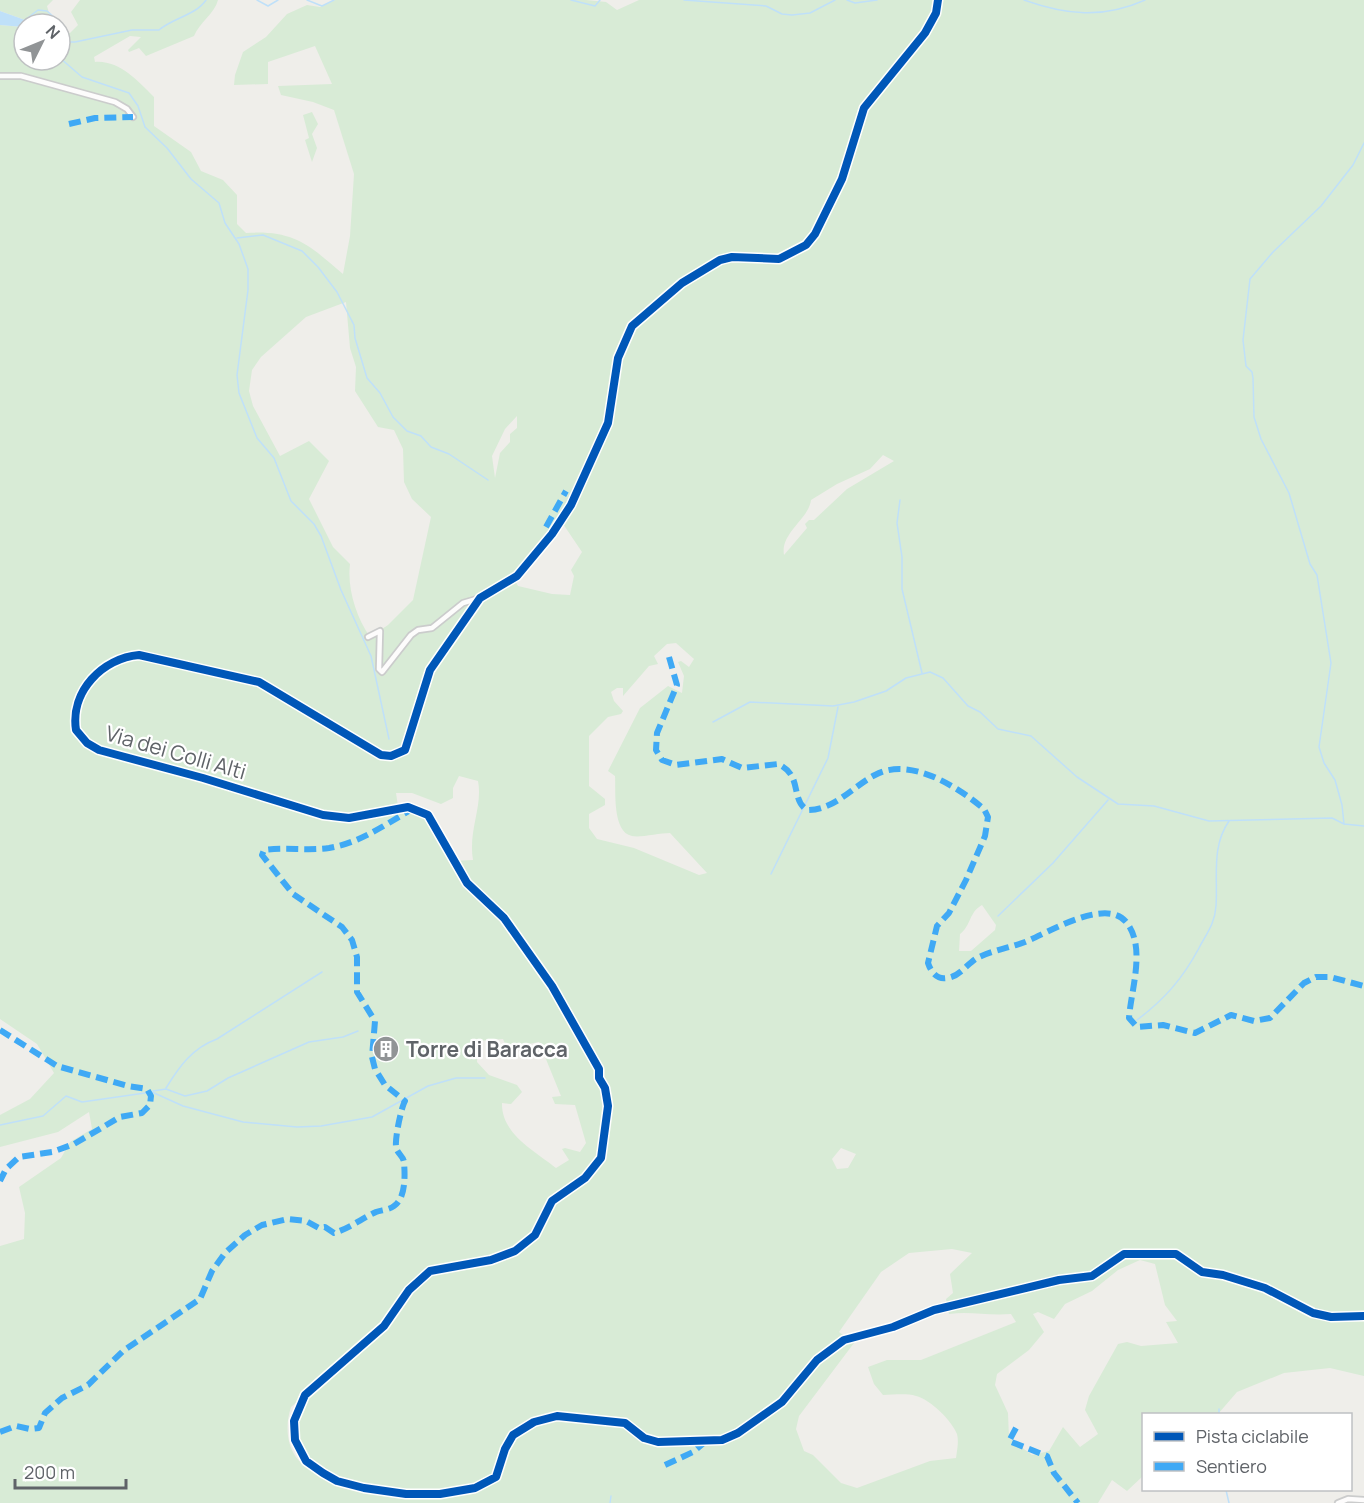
<svg xmlns="http://www.w3.org/2000/svg" width="1364" height="1503" font-family="Manrope,sans-serif">
<style>
.green{fill:#d8ebd6;fill-rule:evenodd}
.water{fill:#bfe0f9}
.lines{fill:none;stroke-linecap:round;stroke-linejoin:round}
.stream{stroke:#bfe0f9;stroke-width:1.5}
.minor-casing{stroke:#cbcccc;stroke-width:8}
.minor{stroke:#fdfcfc;stroke-width:4.5}
.quiet{stroke:#3fa9f5;stroke-width:6;stroke-dasharray:12 6;stroke-linecap:butt}
.cycleway-casing{stroke:#fff;stroke-width:11}
.cycleway{stroke:#0057b8;stroke-width:8}
.labels{text-anchor:middle;dominant-baseline:central;stroke-width:4.5;stroke-linejoin:round;paint-order:stroke}
.street-label{font-size:21px;fill:#5f6368;stroke:#fff}
.poi-label{font-size:21px;font-weight:bold;fill:#5f6368;stroke:#fff;text-anchor:start}
</style>
<rect width="100%" height="100%" fill="#efeeea"/>
<g class="green">
<path d="M0 0H53L47 6 52 24H24L25 20 0 11Z"/>
<path d="M80 0H218C215 13 199 23 194 36L146 56 139 48 129 52 128 50 141 37 130 36 94 57 95 62C119 60 138 81 154 97V126L191 152 201 171 223 180 237 195V224L246 233C294 230 309 245 343 274L350 236 354 174 334 110 313 102 281 95 278 86 332 84 315 46 268 62V84L234 85 235 75 243 52 266 37 287 14 307 5 320 7 335 0H586L606 2 617 10 639 0H1364V1376L1330 1368 1284 1373 1237 1392 1218 1414H1144L1143 1476 1127 1491 1112 1480 1098 1503H0V1246L24 1239 25 1213 19 1187 61 1158 70 1142 92 1129 89 1112 58 1132 0 1147V1115L30 1099 54 1073 37 1044 0 1019V25L23 27 24 25V60H60V33H70L78 25 71 12ZM346 302 350 348 356 367 355 391 378 427 394 430 403 449 404 482 412 499 431 517 413 600 388 625 370 637C356 617 347 588 350 564L333 547 309 499 329 461 309 441 280 456 253 406 249 391 252 370 261 357 306 317ZM517 416V428L510 434V442L500 453 495 478 492 456 505 429ZM883 455 894 461 847 489 814 520H809L805 524 807 528 784 555C780 533 809 519 811 500L837 484 870 469ZM559 518 582 552 571 570 574 576 570 595 552 594 518 586 512 575ZM676 643 694 659 689 667 681 661 678 662 684 676 682 693 668 686 640 708 608 771 615 776C616 791 612 832 632 836 640 838 659 833 670 833L707 873 699 875 634 848 597 839 589 828V814L605 805V799L589 786V736L608 717 621 714 623 711 614 701 611 692 617 688H623V696L649 666 658 664 654 656 667 644ZM459 776 478 781C483 806 468 831 473 860L452 861 429 821 420 813H399L396 793H412L441 804 453 798V788ZM982 905 996 925 995 930 971 951H959L960 934C971 926 969 912 982 905ZM503 1039 507 1048 539 1042 561 1096 552 1097 555 1104 575 1105 586 1143 580 1152 565 1148 562 1149 569 1160 556 1168C535 1151 501 1134 502 1103L511 1104 522 1092 517 1085 489 1075 477 1062 478 1041ZM841 1148 856 1154 848 1168 837 1169 832 1159ZM952 1249 972 1253 950 1274 953 1293 946 1299 949 1314C970 1311 988 1316 1011 1314L1016 1322 921 1360H887L868 1367 874 1384 883 1395C893 1395 906 1393 916 1396 930 1399 952 1421 957 1434 959 1442 957 1450 956 1458L930 1461 857 1488 841 1483 813 1455 804 1451 796 1429 799 1416 854 1343 839 1332 881 1272 909 1253ZM1140 1260 1155 1264 1165 1305 1177 1321 1166 1322 1178 1343 1141 1346 1127 1342 1118 1344 1089 1396 1085 1410 1098 1434 1080 1447 1063 1427 1049 1451 1032 1455 1009 1438 1008 1413 995 1385 997 1374 1029 1350 1044 1332 1033 1314 1038 1312 1054 1319 1065 1304 1092 1291 1118 1270ZM304 1396C292 1433 296 1445 322 1473 290 1467 282 1434 291 1407Z"/>
<path d="M312 112 318 124 312 134 317 148 312 162 305 140 309 138 303 115Z"/>
</g>
<path class="water" d="M0 11 25 20 23 27 0 25Z"/>
<g class="lines">
<g class="stream">
<path d="M257 0 268 6 278 0"/>
<path d="M307 0 322 6 334 0"/>
<path d="M571 0 595 6 600 0"/>
<path d="M684 0 766 6 782 14 792 15 810 13 835 0"/>
<path d="M847 0 855 3 877 0"/>
<path d="M1024 0C1066 15 1103 19 1145 0"/>
<path d="M25 20 38 10 47 11 55 18V24"/>
<path d="M60 37 66 42H75L132 30H159C173 18 196 15 206 0"/>
<path d="M60 58 82 77 129 93 138 106 145 127 167 148 191 179 219 203 225 223 239 244 248 269V290L237 375 239 393 257 438 274 458 291 501 314 524 321 536 341 590 371 656 389 739"/>
<path d="M237 238 263 235 302 251 318 267 337 292 354 325 355 338 367 378 380 393 393 417 407 431 421 436 431 447 449 454 488 480"/>
<path d="M900 500 897 523 902 557V589L922 673"/>
<path d="M713 722 750 702 833 706 854 702 886 691 906 678 930 672 943 678 968 706 980 712 998 729 1031 736 1077 777 1118 804 1154 806 1209 821 1332 818 1344 824 1364 826"/>
<path d="M1344 824 1342 805 1335 780 1324 763 1319 747 1331 663 1317 575 1310 564 1289 493 1261 439 1254 417 1253 378 1252 372 1246 366 1243 340 1250 279 1273 252 1321 206 1353 165 1364 143"/>
<path d="M771 874 828 758 838 707"/>
<path d="M998 916 1053 863 1108 800"/>
<path d="M1137 1020C1165 999 1183 978 1199 948 1207 933 1215 923 1216 906 1218 877 1211 847 1229 821"/>
<path d="M166 1088C179 1067 192 1048 217 1039L322 972"/>
<path d="M153 1091 166 1089 185 1096 207 1091 228 1078 309 1042 343 1037 358 1031"/>
<path d="M0 1125 43 1116 66 1096 82 1102 152 1092 183 1106 243 1122 297 1127 321 1126 372 1117 428 1086 456 1078H485"/>
<path d="M1219 1414V1409"/>
<path d="M1226 1490 1229 1503"/>
<path d="M610 1503 611 1496"/>
</g>
<g class="minor-casing">
<g id="minor">
<path d="M938 0 936 13 925 33 864 108 842 179 815 234 806 245 779 259 732 257 720 260 682 283 632 326 618 358 608 423 571 505 552 534 517 576 480 598 430 670 405 750 391 756 381 755 259 682 139 655C103 658 70 691 76 730L87 743 99 750 203 778 323 815 349 818 408 807 428 815 467 883 504 918 552 986 599 1069V1078L605 1088 608 1106 601 1158 585 1178 552 1201 535 1235 515 1251 491 1260 430 1271 409 1290 384 1326 305 1395 294 1421 295 1440 306 1461 323 1473 337 1481 364 1488 406 1494H440L475 1488 496 1477 505 1449 513 1435 534 1422 557 1416 625 1423 644 1438 658 1442 722 1440 738 1433 782 1402 817 1360 844 1340 893 1327 934 1310 1059 1280 1092 1276 1124 1254H1176L1202 1272 1223 1275 1265 1288 1313 1313 1331 1317 1364 1316"/>
<path d="M0 76H21L115 102 127 109 133 117"/>
<path d="M368 637 380 631 379 669 382 672 411 635 418 630 432 628 463 603 480 598"/>
<path d="M1338 1503 1348 1499 1364 1500"/>
</g>
</g>
<use href="#minor" class="minor"/>
<g class="quiet">
<path d="M69 124 95 118 133 117"/>
<path d="M546 527 566 491"/>
<path d="M669 657 677 685 657 733 656 750 662 760 676 765 722 759 742 768 778 764C803 775 790 799 807 810 835 810 852 787 875 775 910 756 958 787 984 809L988 817 985 836 966 880 949 913 937 926 928 963C931 972 937 980 947 978 959 977 967 964 977 958 993 950 1009 948 1025 942 1048 933 1107 896 1127 923 1146 948 1131 990 1129 1018L1137 1027 1163 1025 1195 1033 1231 1015 1254 1021 1270 1018 1304 983 1316 977H1330L1364 986"/>
<path d="M0 1030 57 1066 128 1086 147 1089 151 1096 150 1105 142 1113 120 1117 74 1144 52 1152 19 1157 6 1169 0 1181"/>
<path d="M1016 1428 1009 1441 1047 1456 1054 1473 1078 1503"/>
<path d="M0 1432 16 1426 30 1429 39 1428 45 1413 62 1398 88 1385 123 1351 200 1299 212 1271 225 1253 245 1235 262 1225 288 1219 306 1221 319 1228 325 1227 334 1233C350 1228 361 1219 376 1212 381 1210 389 1210 394 1206 406 1198 405 1175 404 1162 403 1155 396 1153 396 1146 395 1138 401 1108 405 1101L385 1085 375 1069 372 1057 375 1021 357 992V957L352 940 342 927 293 894 262 855 264 850C285 847 307 851 329 848 359 843 383 826 409 811"/>
<path d="M665 1465 693 1452 705 1442"/>
</g>
<g class="cycleway-casing">
<path id="cycleway" d="M938 0 936 13 925 33 864 108 842 179 815 234 806 245 779 259 732 257 720 260 682 283 632 326 618 358 608 423 571 505 552 534 517 576 480 598 430 670 405 750 391 756 381 755 259 682 139 655C103 658 70 691 76 730L87 743 99 750 203 778 323 815 349 818 408 807 428 815 467 883 504 918 552 986 599 1069V1078L605 1088 608 1106 601 1158 585 1178 552 1201 535 1235 515 1251 491 1260 430 1271 409 1290 384 1326 305 1395 294 1421 295 1440 306 1461 323 1473 337 1481 364 1488 406 1494H440L475 1488 496 1477 505 1449 513 1435 534 1422 557 1416 625 1423 644 1438 658 1442 722 1440 738 1433 782 1402 817 1360 844 1340 893 1327 934 1310 1059 1280 1092 1276 1124 1254H1176L1202 1272 1223 1275 1265 1288 1313 1313 1331 1317 1364 1316"/>
</g>
<use href="#cycleway" class="cycleway"/>
</g>
<defs>
<g id="building-disc" transform="scale(1.35)"><circle r="9.5" fill="#919496" stroke="#fff"/><path d="M-4-6H4V6H1V3H-1V6H-4ZM-2.5-4.3h1.7v1.8h-1.7ZM.8-4.3h1.7v1.8H.8ZM-2.5-1h1.7V.8h-1.7ZM.8-1h1.7V.8H.8Z" fill="#fff"/></g>
</defs>
<g fill-rule="evenodd">
<use href="#building-disc" x="386" y="1049"/>
</g>
<g class="labels">
<g class="street-label">
<text transform="translate(176 752) rotate(16)">Via dei Colli Alti</text>
</g>
<g class="poi-label">
<text x="406" y="1049">Torre di Baracca</text>
</g>
</g>
<rect x="1142" y="1413" width="210" height="78" fill="#ffffff" stroke="#bfc1c3" stroke-width="1.5"/>
<rect x="1154" y="1432" width="30" height="9" fill="#0057b8" stroke="#bfc1c3" stroke-width="1.5"/>
<text x="1196" y="1443" font-size="18" fill="#5f6368">Pista ciclabile</text>
<rect x="1154" y="1462" width="30" height="9" fill="#3fa9f5" stroke="#bfc1c3" stroke-width="1.5"/>
<text x="1196" y="1473" font-size="18" fill="#5f6368">Sentiero</text>
<g transform="translate(42 42) rotate(47)"><circle r="28" fill="#ffffff" stroke="#bfc1c3" stroke-width="1.5"/>
<path d="M0-4.5L10 22L0 15L-10 22Z" fill="#919496"/>
<text y="-9" font-size="16" font-weight="bold" text-anchor="middle" fill="#5f6368">N</text>
</g>
<path d="M15 1479v9h111v-9" fill="none" stroke="#5f6368" stroke-width="3"/>
<text x="24" y="1479" font-size="18" fill="#5f6368" stroke="#ffffff" stroke-width="4.5" paint-order="stroke">200 m</text>
</svg>
